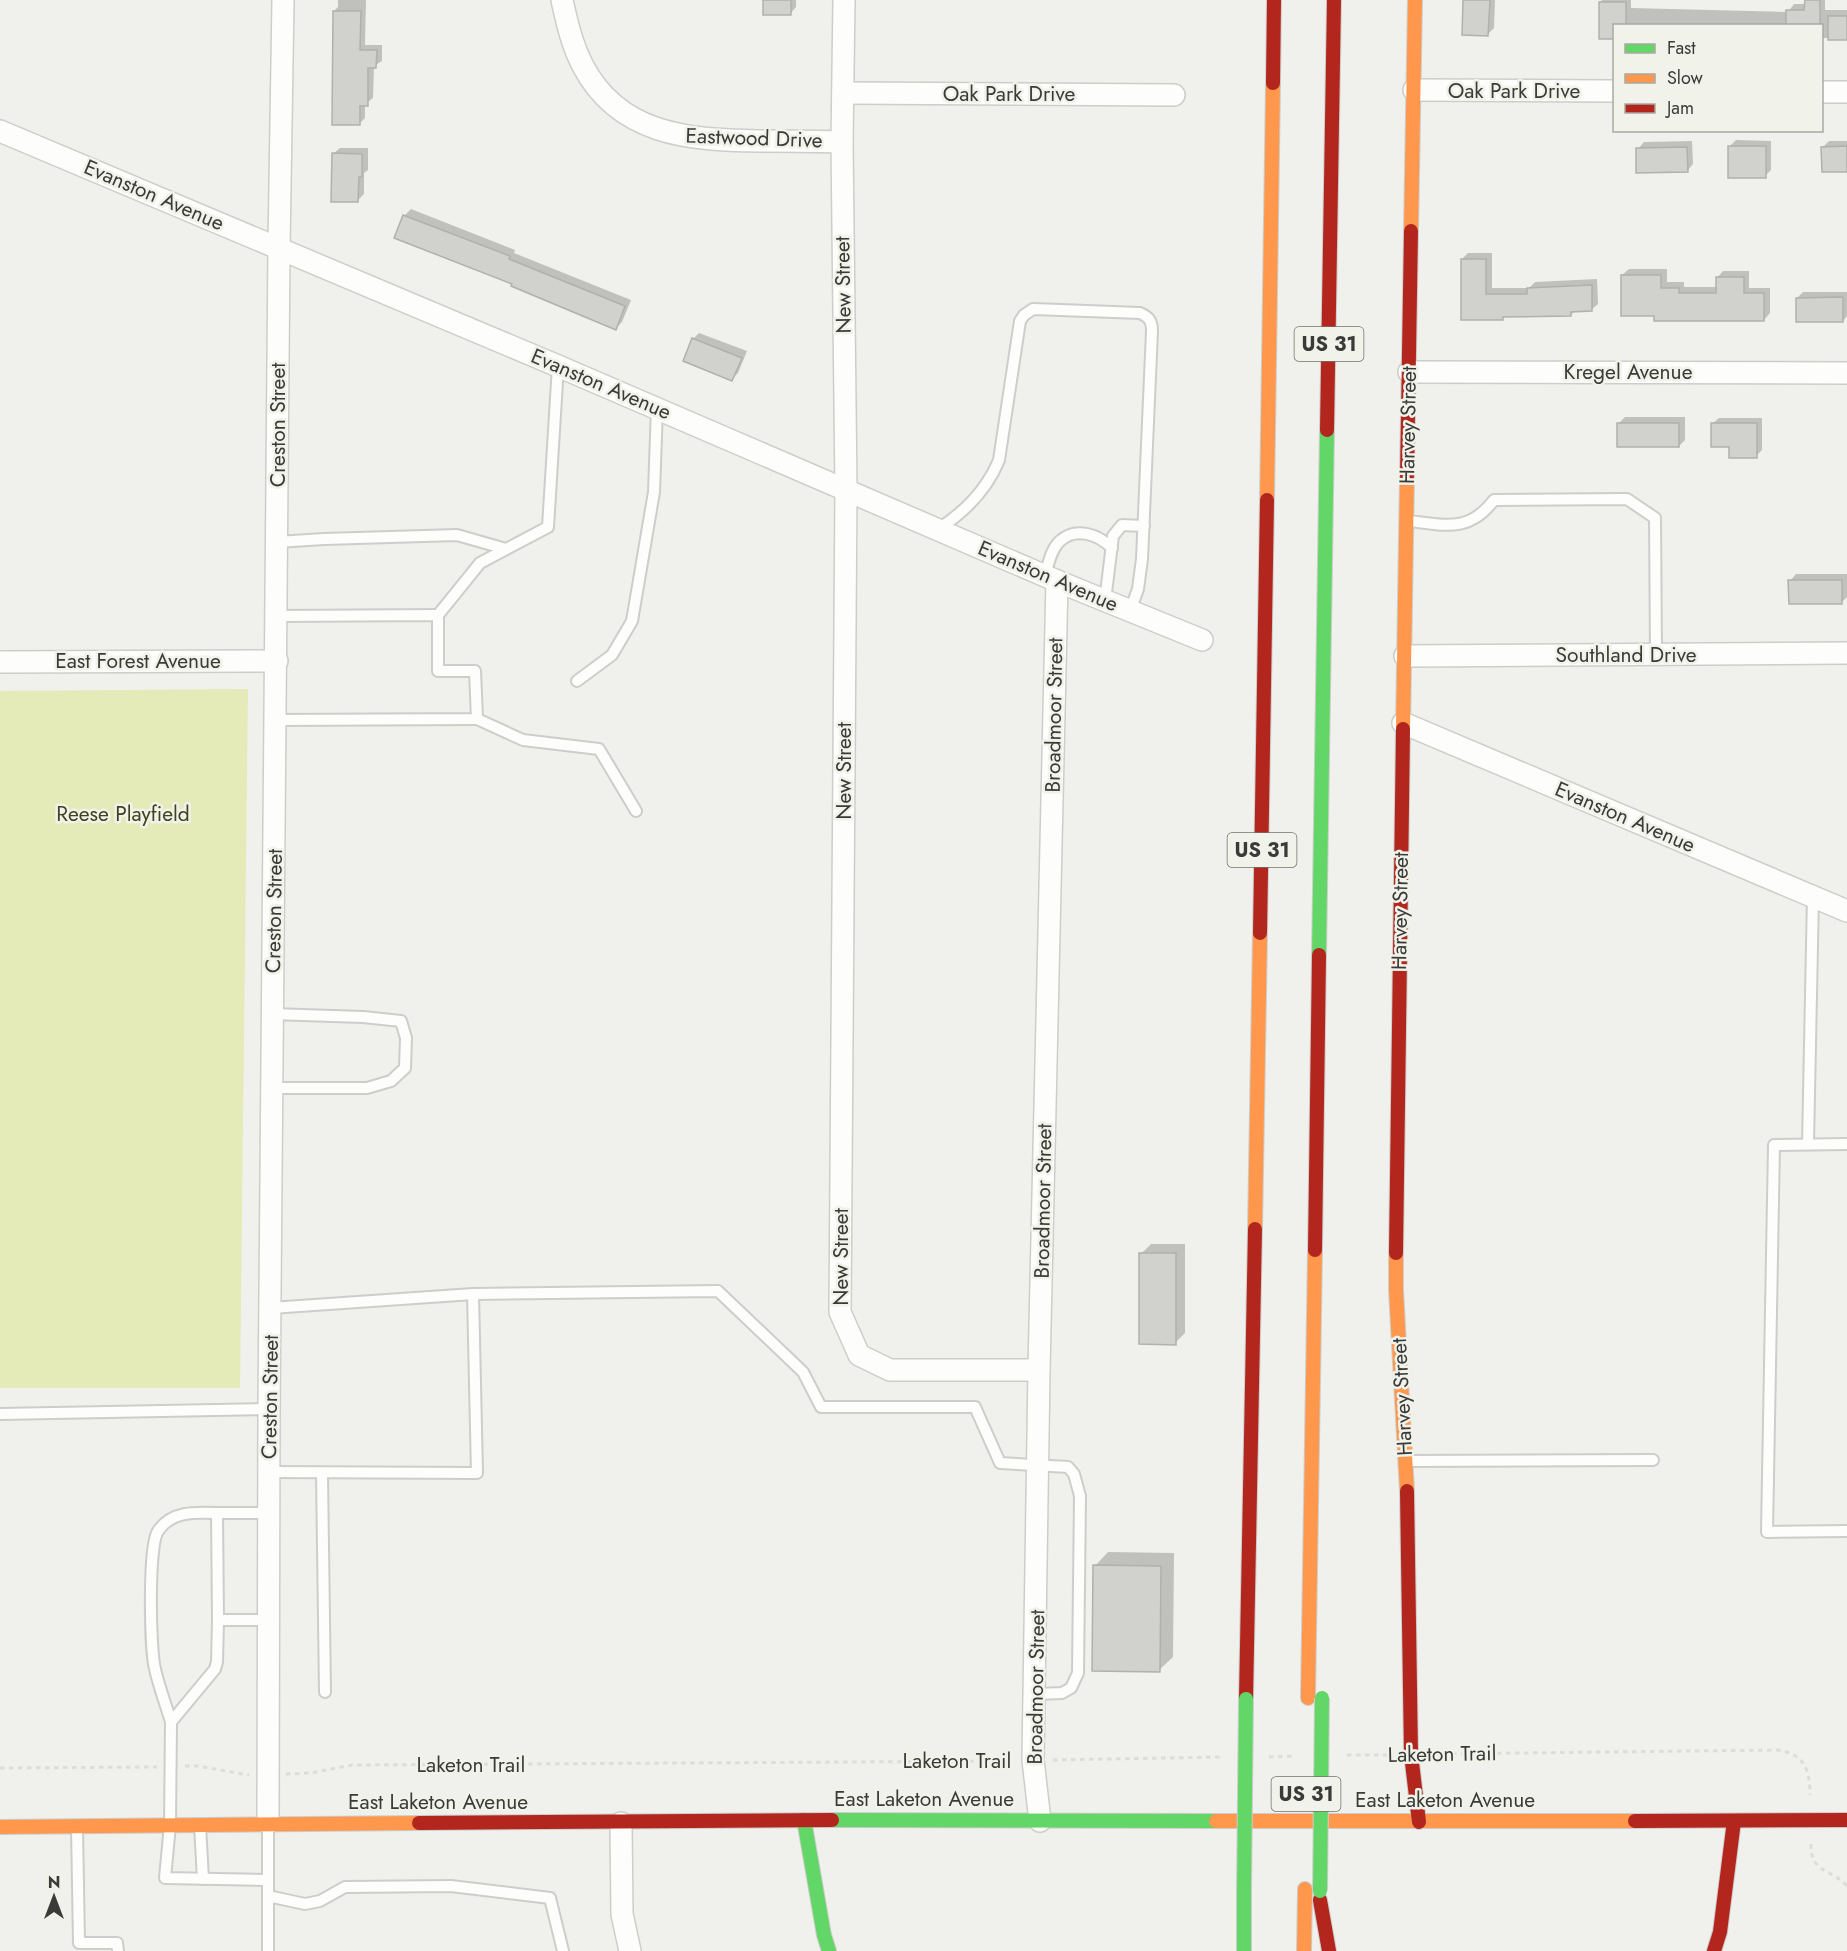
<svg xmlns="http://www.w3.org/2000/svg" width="1847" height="1951" font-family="Jost,sans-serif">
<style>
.green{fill:#e4eab8}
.shadow{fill:#0003}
.building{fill:#d1d1ce;stroke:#b0b0ad;stroke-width:1.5}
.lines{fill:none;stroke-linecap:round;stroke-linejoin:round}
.lane-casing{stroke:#cdcdca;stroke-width:14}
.street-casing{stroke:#cdcdca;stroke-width:24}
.fast-casing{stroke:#cdcdca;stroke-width:16}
.slow-casing{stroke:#cdcdca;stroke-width:16}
.jam-casing{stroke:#cdcdca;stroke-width:16}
.path{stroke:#dcdcdb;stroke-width:3;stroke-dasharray:4.5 4.5;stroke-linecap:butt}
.lane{stroke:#fdfdfc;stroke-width:10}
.street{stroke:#fdfdfc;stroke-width:21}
.fast{stroke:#63d668;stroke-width:14}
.slow{stroke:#ff974d;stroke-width:14}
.jam{stroke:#b3261e;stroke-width:14}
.fast-bridge-casing{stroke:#cdcdca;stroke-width:16;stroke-linecap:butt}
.fast-bridge{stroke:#63d668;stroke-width:14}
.labels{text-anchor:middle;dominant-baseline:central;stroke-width:5;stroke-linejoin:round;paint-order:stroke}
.shield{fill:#f1f2ea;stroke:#71726d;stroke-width:1.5}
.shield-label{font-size:20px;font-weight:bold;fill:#3a3b38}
.street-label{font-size:21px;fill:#3a3b38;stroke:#f1f2ea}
.park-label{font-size:21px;fill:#40441d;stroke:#f1f2ea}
</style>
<rect width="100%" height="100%" fill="#f0f0ec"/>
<path class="green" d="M248 689 240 1388H0V691Z"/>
<g class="shadow">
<path d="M338 0H366L365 45H382V61L374 66 373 98 365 104V118L359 124 334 11 338 7Z"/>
<path d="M765 0H796V7L790 14Z"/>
<path d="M1465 0H1495L1494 28 1488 34Z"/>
<path d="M1602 0H1631V8L1788 12 1794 4H1806V0H1825V10H1847V38H1822V26H1614V37H1600V2Z"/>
<path d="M1736 140 1771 141V170L1765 176 1730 146Z"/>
<path d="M1692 141 1693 164 1687 171 1638 149 1644 142Z"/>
<path d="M1829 141H1847V170L1823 147Z"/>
<path d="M340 148H368V170L364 173V194L358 200 333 154Z"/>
<path d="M411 209 515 250 514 253 631 300 622 322 616 328 514 283 396 237 405 215Z"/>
<path d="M1468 253H1492V288H1529L1535 282 1597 279 1598 304 1591 310H1575L1571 315H1506L1502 319 1462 259Z"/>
<path d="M1629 269H1667V282H1684V287H1717V278L1723 271H1749V288H1770V313L1764 320 1655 314 1622 275Z"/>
<path d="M1803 292H1847V316L1843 321 1797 298Z"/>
<path d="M699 333 747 351 738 373 732 379 693 339Z"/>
<path d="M1625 417H1685V440L1679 446 1619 423Z"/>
<path d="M1719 418H1762V450L1756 456 1731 446 1712 424Z"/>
<path d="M1796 574H1847V597L1842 602 1790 581Z"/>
<path d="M1151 1244H1185V1333L1175 1343 1141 1254Z"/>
<path d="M1108 1552 1174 1553 1173 1657 1159 1670 1095 1566Z"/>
</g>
<g class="building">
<rect x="763" y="0" width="28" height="15"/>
<path d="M1463 0H1490L1488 36 1462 35Z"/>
<path d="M1805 0H1820V26H1786V10H1804Z"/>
<path d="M1599 2H1626V26H1614V39H1599Z"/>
<path d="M333 11H361L360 50H377L376 68H368V106H360V125H332Z"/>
<rect x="1828" y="16" width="19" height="24"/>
<rect x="1728" y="146" width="38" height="32"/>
<path d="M1847 146V172H1822L1821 147Z"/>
<path d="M1687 147 1688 172 1636 173V148Z"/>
<path d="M332 153 362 154V177H359L358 202H331Z"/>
<path d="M403 215 510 256 509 259 625 306 616 330 511 286 512 284 394 238Z"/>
<path d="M1461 259H1486V294H1527V288L1592 285V311L1571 312V316L1503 317V320H1461Z"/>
<path d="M1621 275H1661V288H1679V293H1716V277H1744V293H1764V321H1654V316H1621Z"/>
<path d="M1843 297V322H1796V298Z"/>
<path d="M692 338 742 358 732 381 683 361Z"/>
<rect x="1617" y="423" width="62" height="24"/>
<path d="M1711 423H1757V458H1729V447H1711Z"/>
<path d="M1788 580H1842V604H1789Z"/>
<path d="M1139 1253H1176V1345L1139 1344Z"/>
<path d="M1093 1565 1161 1566 1160 1672 1092 1671Z"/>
</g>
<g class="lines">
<g class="lane-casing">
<g id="lane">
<path d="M1409 521C1445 525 1469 533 1494 500L1627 499 1655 518 1656 654"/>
<path d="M938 529C965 512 987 489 999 460L1020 321 1024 315 1033 309 1140 313C1149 317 1152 321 1152 331L1142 559 1138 589 1130 611"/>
<path d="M277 542 324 539 457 535 506 549"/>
<path d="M1045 576C1048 565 1051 549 1060 541 1076 526 1099 535 1112 548"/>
<path d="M1105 601 1113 536 1122 525 1144 526"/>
<path d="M438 615 480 563 548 527 558 366"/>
<path d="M577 681 612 655 632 621 654 492 657 408"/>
<path d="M477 719 523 740 599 749 636 811"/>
<path d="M276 720 477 719 475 671H438V615L277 616"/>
<path d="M272 1088H367L391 1081 405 1068 406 1038 401 1021 363 1017 272 1014"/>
<path d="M1808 1144 1813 896"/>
<path d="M1847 1144 1774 1145 1767 1532 1847 1531"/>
<path d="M271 1308 473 1294 718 1291 803 1372 821 1407H975L1000 1463 1068 1467 1074 1474 1080 1496 1078 1673 1071 1688 1062 1693 1036 1694"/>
<path d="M0 1414 269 1409"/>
<path d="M1406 1461 1653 1460"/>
<path d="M269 1472 477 1473 473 1294"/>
<path d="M322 1473 325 1692"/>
<path d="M218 1620 217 1513H269"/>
<path d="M171 1722C166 1705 159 1687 155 1669 150 1650 148 1545 158 1531 171 1511 195 1512 217 1513"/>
<path d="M200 1825 203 1879"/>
<path d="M77 1827 79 1943H117L118 1951"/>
<path d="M268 1880 165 1878 170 1825 171 1722 215 1669 217 1662 218 1620H269"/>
<path d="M268 1896 305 1904 320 1901 345 1887 451 1886 550 1898 563 1951"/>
<path d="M268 1951V1825"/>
</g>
</g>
<g class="street-casing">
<g id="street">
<path d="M562 0C567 23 572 45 583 66 619 135 689 140 759 141 786 141 814 141 842 142"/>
<path d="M844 0 842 142 846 489 840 1312 859 1355 890 1370H1039"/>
<path d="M1414 90 1614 91"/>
<path d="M1822 92H1847"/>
<path d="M843 93 1174 95"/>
<path d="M0 131 558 366 1057 581 1202 640"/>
<path d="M1409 372 1847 373"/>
<path d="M1405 656 1847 653"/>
<path d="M0 662 277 661"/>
<path d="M1403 723 1847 911"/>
<path d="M1040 1821 1033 1760 1039 1370 1057 581"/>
<path d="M268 1823 269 1409 279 247 283 0"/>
<path d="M621 1823 622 1914 630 1951"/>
</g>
</g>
<g class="fast-casing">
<g id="fast">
<path d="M1319 955 1327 430"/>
<path d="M804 1820 824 1935 829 1951"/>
<path d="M832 1820 1216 1821"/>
<path d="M1244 1890V1951"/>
</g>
</g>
<g class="slow-casing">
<g id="slow">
<path d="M1411 231 1415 0"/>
<path d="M1267 500 1273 83"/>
<path d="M1403 729 1407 476"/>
<path d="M1255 1229 1260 933"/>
<path d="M1396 1253V1290L1407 1491"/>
<path d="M1308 1698 1315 1250"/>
<path d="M1216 1821H1635"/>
<path d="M0 1827 419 1823"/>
<path d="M1304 1951 1305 1889"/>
</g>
</g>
<g class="jam-casing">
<g id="jam">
<path d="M1273 83 1274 0"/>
<path d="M1327 430 1334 0"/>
<path d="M1407 476 1411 231"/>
<path d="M1260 933 1267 500"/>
<path d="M1315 1250 1319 955"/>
<path d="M1396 1253 1403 729"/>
<path d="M1407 1491 1411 1754 1419 1822"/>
<path d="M1246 1699 1255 1229"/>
<path d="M1635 1821 1847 1820"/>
<path d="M419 1823 832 1820"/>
<path d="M1320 1900 1329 1951"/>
<path d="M1714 1951 1720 1932 1734 1821"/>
</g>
</g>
<g class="path">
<path d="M1434 1754 1778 1750C1805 1754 1810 1771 1810 1795"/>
<path d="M1347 1755H1389"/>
<path d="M1269 1757 1296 1756"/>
<path d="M1053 1760 1221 1757"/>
<path d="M185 1766H197L249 1775"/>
<path d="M0 1768 157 1767"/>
<path d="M286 1774 311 1773 352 1765 1014 1761"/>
<path d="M1811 1844C1810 1873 1832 1869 1847 1886"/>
</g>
<use href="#lane" class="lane"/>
<use href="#street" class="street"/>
<use href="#fast" class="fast"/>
<use href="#slow" class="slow"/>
<use href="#jam" class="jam"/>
<g class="fast-bridge-casing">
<g id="fast-bridge">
<path d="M1244 1890 1246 1699"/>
<path d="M1320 1891 1322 1698"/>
</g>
</g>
<use href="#fast-bridge" class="fast-bridge"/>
</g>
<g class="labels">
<g class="shield">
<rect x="1294.5" y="327" width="69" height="34" rx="4.5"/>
<rect x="1227.5" y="833" width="69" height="34" rx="4.5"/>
<rect x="1271.5" y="1777" width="69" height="34" rx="4.5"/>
</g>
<g class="shield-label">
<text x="1329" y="344">US 31</text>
<text x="1262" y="850">US 31</text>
<text x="1306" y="1794">US 31</text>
</g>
<g class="street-label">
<text x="1514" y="91">Oak Park Drive</text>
<text x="1009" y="94">Oak Park Drive</text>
<text transform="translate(754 138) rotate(2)">Eastwood Drive</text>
<text transform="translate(154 195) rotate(23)">Evanston Avenue</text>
<text transform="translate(843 285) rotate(-91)">New Street</text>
<text x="1628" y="372">Kregel Avenue</text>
<text transform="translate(601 384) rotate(23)">Evanston Avenue</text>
<text transform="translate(278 425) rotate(-90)">Creston Street</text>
<text transform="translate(1408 425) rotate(-89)">Harvey Street</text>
<text transform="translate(1048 576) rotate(23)">Evanston Avenue</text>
<text x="1626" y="655">Southland Drive</text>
<text x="138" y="661">East Forest Avenue</text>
<text transform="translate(1054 715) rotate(-89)">Broadmoor Street</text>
<text transform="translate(844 771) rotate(-90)">New Street</text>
<text transform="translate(1625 817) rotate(23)">Evanston Avenue</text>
<text transform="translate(274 911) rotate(-89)">Creston Street</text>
<text transform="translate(1400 911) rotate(-89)">Harvey Street</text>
<text transform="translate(1043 1201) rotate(-89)">Broadmoor Street</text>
<text transform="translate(841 1257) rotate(-90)">New Street</text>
<text transform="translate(270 1397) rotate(-89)">Creston Street</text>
<text transform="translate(1402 1397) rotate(-93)">Harvey Street</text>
<text transform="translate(1036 1687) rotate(-89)">Broadmoor Street</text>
<text transform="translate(1442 1754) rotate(-1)">Laketon Trail</text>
<text x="957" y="1761">Laketon Trail</text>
<text x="471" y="1765">Laketon Trail</text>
<text x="924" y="1799">East Laketon Avenue</text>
<text x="1445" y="1800">East Laketon Avenue</text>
<text x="438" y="1802">East Laketon Avenue</text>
</g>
<g class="park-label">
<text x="123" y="814">Reese Playfield</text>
</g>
</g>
<rect x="1613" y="24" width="210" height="108" fill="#f1f2ea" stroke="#a8a9a3" stroke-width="1.5"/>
<rect x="1625" y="44" width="30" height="9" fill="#63d668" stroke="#a8a9a3" stroke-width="1.5"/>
<text x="1667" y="54" font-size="18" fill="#3a3b38">Fast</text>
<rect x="1625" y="74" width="30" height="9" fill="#ff974d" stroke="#a8a9a3" stroke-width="1.5"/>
<text x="1667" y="84" font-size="18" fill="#3a3b38">Slow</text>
<rect x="1625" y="104" width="30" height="9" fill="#b3261e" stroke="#a8a9a3" stroke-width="1.5"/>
<text x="1667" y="114" font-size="18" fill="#3a3b38">Jam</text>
<g transform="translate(54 1897)" stroke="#f1f2ea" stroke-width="4.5" paint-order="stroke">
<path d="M0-4.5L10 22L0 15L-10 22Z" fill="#3a3b38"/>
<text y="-9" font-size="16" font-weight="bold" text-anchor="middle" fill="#3a3b38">N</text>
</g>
</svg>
